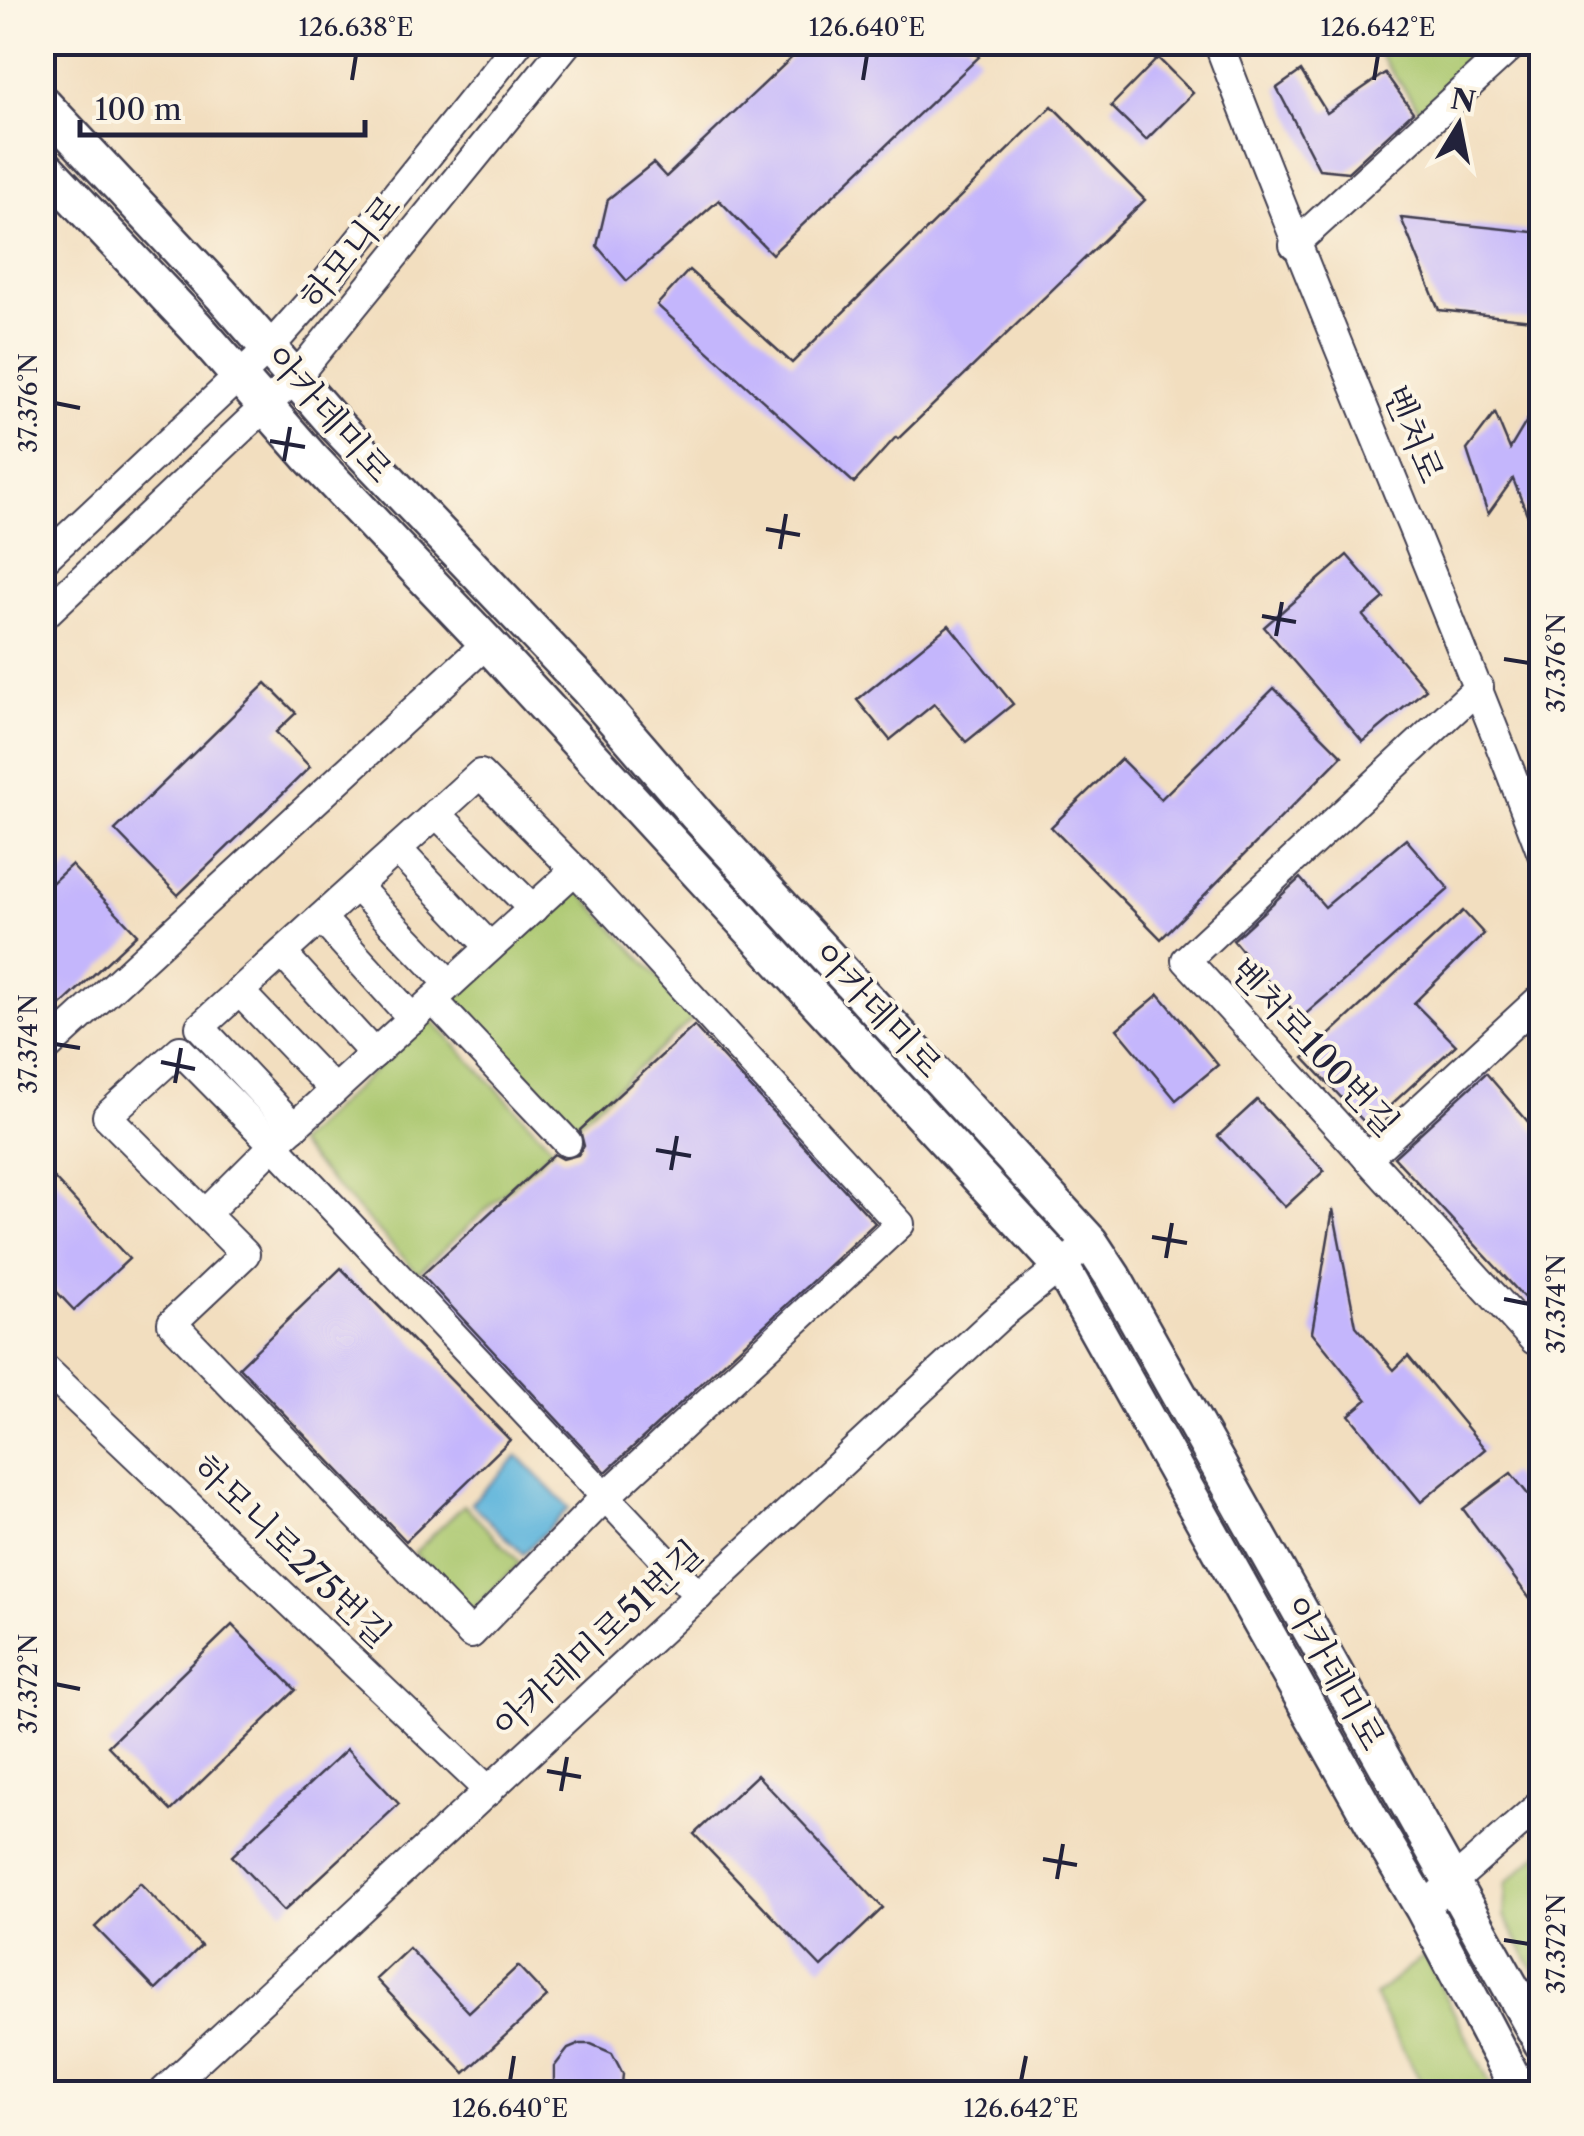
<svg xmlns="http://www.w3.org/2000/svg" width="1584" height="2136" font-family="'Libre Caslon Text','Noto Serif KR',serif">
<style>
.green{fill:#aac76e;stroke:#667454;stroke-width:2.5}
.water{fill:#5fb5dc;stroke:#406c8c;stroke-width:2.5}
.building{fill:#c4b6fc}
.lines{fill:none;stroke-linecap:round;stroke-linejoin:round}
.minor-casing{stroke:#413e4f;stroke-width:32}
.major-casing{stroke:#413e4f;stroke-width:40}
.minor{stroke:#fff;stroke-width:28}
.major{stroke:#fff;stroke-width:35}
.ticks{fill:none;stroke:#22223b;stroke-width:4}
.labels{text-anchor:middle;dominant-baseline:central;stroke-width:8;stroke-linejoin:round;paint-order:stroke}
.street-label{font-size:35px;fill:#22223b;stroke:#fcf5e5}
.neatline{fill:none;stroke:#22223b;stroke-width:4}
.ticks-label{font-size:25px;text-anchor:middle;fill:#22223b}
</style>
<rect width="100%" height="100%" fill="#fcf5e5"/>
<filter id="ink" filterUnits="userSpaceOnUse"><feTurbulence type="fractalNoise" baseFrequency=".01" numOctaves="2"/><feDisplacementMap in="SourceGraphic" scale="20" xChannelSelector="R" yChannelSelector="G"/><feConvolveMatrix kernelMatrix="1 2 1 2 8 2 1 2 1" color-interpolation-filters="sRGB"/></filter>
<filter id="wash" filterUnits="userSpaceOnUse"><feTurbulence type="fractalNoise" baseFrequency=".0048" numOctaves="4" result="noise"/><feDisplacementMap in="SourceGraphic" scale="40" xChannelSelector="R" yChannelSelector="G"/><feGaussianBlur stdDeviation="2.25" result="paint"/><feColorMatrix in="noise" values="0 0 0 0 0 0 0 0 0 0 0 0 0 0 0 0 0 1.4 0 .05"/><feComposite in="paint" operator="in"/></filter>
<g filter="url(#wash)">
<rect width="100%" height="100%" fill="#f2debf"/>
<g class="green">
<path d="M1371 43H1495L1421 112Z"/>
<path d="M575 886 695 1017 571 1129 451 999Z"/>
<path d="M430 1018 553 1148 418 1273 296 1144Z"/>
<path d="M464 1505 520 1563 471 1611 414 1553Z"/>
<path d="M1541 1852V1983L1504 1916 1506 1883Z"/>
<path d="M1425 1955 1495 2093H1427L1374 1996Z"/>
</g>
<path class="water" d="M518 1456 569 1508 523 1554 471 1503Z"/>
<g id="blocks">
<g class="building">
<path d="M808 42H966L979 57 772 254 719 200 627 281 597 246 608 199 653 163 666 177Z"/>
<path d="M1158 58 1193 93 1146 140 1111 106Z"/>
<path d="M1301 71 1327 113 1385 73 1413 112 1348 172 1319 169 1277 88Z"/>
<path d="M1052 106 1145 200 898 439 896 437 854 483 657 305 689 270 792 363Z"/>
<path d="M1401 218 1542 233V321L1439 310Z"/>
<path d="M1532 412 1542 437 1541 549 1513 479 1488 514 1467 450 1495 413 1510 449Z"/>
<path d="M1347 555 1384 598 1363 616 1426 689 1363 742 1264 627Z"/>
<path d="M949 625 1013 704 966 742 934 704 890 740 857 700Z"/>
<path d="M266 683 296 713 276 732 310 767 178 895 115 830Z"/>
<path d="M1274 688 1342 756 1161 939 1051 827 1121 759 1161 799Z"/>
<path d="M1406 839 1449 889 1300 1019 1233 940 1300 878 1325 907Z"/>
<path d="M71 865 137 934 42 1023V892Z"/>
<path d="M1463 911 1484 934 1414 1003 1456 1045 1368 1126 1304 1058Z"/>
<path d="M1159 994 1218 1065 1176 1100 1117 1029Z"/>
<path d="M694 1026 875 1223 606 1472 422 1275 554 1154 563 1159 578 1155 584 1146 580 1130Z"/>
<path d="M1486 1073 1542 1138V1317L1394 1157Z"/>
<path d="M1257 1100 1324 1171 1285 1207 1218 1136Z"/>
<path d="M42 1165 129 1259 74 1310 42 1276Z"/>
<path d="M1333 1209 1356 1326 1394 1370 1408 1356 1485 1449 1421 1502 1349 1415 1367 1400 1312 1332Z"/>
<path d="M341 1268 510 1440 406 1541 239 1367Z"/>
<path d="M1511 1473 1542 1512V1615L1463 1509Z"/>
<path d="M232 1625 296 1690 171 1811 108 1746Z"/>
<path d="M347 1749 399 1804 284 1911 232 1856Z"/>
<path d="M757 1775 883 1908 821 1967 694 1834Z"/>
<path d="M140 1883 201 1946 156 1990 95 1927Z"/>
<path d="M409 1948 469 2012 518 1966 547 1997 465 2073 376 1979Z"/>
<path d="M580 2044H591L612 2053 623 2074 621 2094H554V2067L568 2049Z"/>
</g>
</g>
</g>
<g filter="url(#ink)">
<use href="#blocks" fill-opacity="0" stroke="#413e4f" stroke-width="2.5"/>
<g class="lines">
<g class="minor-casing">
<g id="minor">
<path d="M1218 42C1321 315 1439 581 1542 854"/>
<path d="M1294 245 1516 42"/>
<path d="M42 561 269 348 309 303 519 42"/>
<path d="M42 617 295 378 568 42"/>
<path d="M1479 687 1186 960 1534 1340 1542 1344"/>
<path d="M436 813 533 909"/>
<path d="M397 849 490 947"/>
<path d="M356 886 450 984"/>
<path d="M321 918 413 1019"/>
<path d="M282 953 374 1054"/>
<path d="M239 991 334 1090"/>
<path d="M433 1000 567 1142"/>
<path d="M42 1052 487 643"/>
<path d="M294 1127 200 1027 480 774 575 870"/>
<path d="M1367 1158 1542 997"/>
<path d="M205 1214 274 1145 180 1050 107 1116 245 1254 172 1323 471 1634 605 1497 900 1224 575 870 274 1145 699 1596"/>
<path d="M42 1366 489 1791"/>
<path d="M1423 1908 1542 1803"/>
<path d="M161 2094 1001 1315 1077 1253"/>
</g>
</g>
<g class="major-casing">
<g id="major">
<path d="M42 103 221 294 337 426 589 690 698 816 1090 1242 1113 1277 1542 2043"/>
<path d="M42 164 195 326 310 457 487 643 1061 1266 1374 1825 1423 1908 1521 2094"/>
</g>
</g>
<use href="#minor" class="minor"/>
<use href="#major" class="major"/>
</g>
</g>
<path class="ticks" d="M352 80 356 55M863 80 867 55M1374 80 1378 55M55 403 80 408M270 441 305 447M284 461 290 427M766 529 800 535M780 549 786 514M1262 616 1296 622M1276 636 1282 602M1504 659 1529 663M55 1044 80 1048M161 1062 195 1069M175 1083 181 1048M656 1150 691 1156M671 1170 677 1136M1152 1237 1187 1243M1166 1258 1172 1223M1504 1299 1529 1304M55 1684 80 1689M547 1771 581 1777M561 1791 567 1757M1043 1859 1077 1865M1057 1879 1063 1844M1504 1940 1529 1944M510 2081 514 2056M1021 2081 1026 2056"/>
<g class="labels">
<g class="street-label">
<text transform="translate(350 252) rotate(-51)">하모니로</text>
<text transform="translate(329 414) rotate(48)">아카데미로</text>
<text transform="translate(1414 434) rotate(67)">벤처로</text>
<text transform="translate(878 1010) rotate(47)">아카데미로</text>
<text transform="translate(1315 1047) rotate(47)">벤처로100번길</text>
<text transform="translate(292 1551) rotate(44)">하모니로275번길</text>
<text transform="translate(598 1639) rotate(-43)">아카데미로51번길</text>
<text transform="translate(1335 1673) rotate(61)">아카데미로</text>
</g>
</g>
<rect width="1584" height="2136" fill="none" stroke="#fcf5e5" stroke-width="110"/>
<g transform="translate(1459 125) rotate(10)" stroke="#fcf5e5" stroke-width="8" paint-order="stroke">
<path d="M0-8L18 38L0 25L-18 38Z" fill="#22223b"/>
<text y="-15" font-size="28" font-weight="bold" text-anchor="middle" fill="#22223b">N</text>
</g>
<path d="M80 120v15h285v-15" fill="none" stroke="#22223b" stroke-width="5"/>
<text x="95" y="120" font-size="30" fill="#22223b" stroke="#fcf5e5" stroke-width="8" paint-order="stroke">100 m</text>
<rect x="55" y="55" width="1474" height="2026" class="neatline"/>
<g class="ticks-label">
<text x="356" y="36">126.638°E</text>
<text x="867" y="36">126.640°E</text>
<text x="1378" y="36">126.642°E</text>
<text transform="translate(28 403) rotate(-90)" y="9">37.376°N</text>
<text transform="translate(1556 663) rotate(-90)" y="9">37.376°N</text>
<text transform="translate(28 1044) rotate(-90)" y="9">37.374°N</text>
<text transform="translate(1556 1304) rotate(-90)" y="9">37.374°N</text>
<text transform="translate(28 1684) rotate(-90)" y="9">37.372°N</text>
<text transform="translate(1556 1944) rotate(-90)" y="9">37.372°N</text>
<text x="510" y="2117">126.640°E</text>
<text x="1021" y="2117">126.642°E</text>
</g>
</svg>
